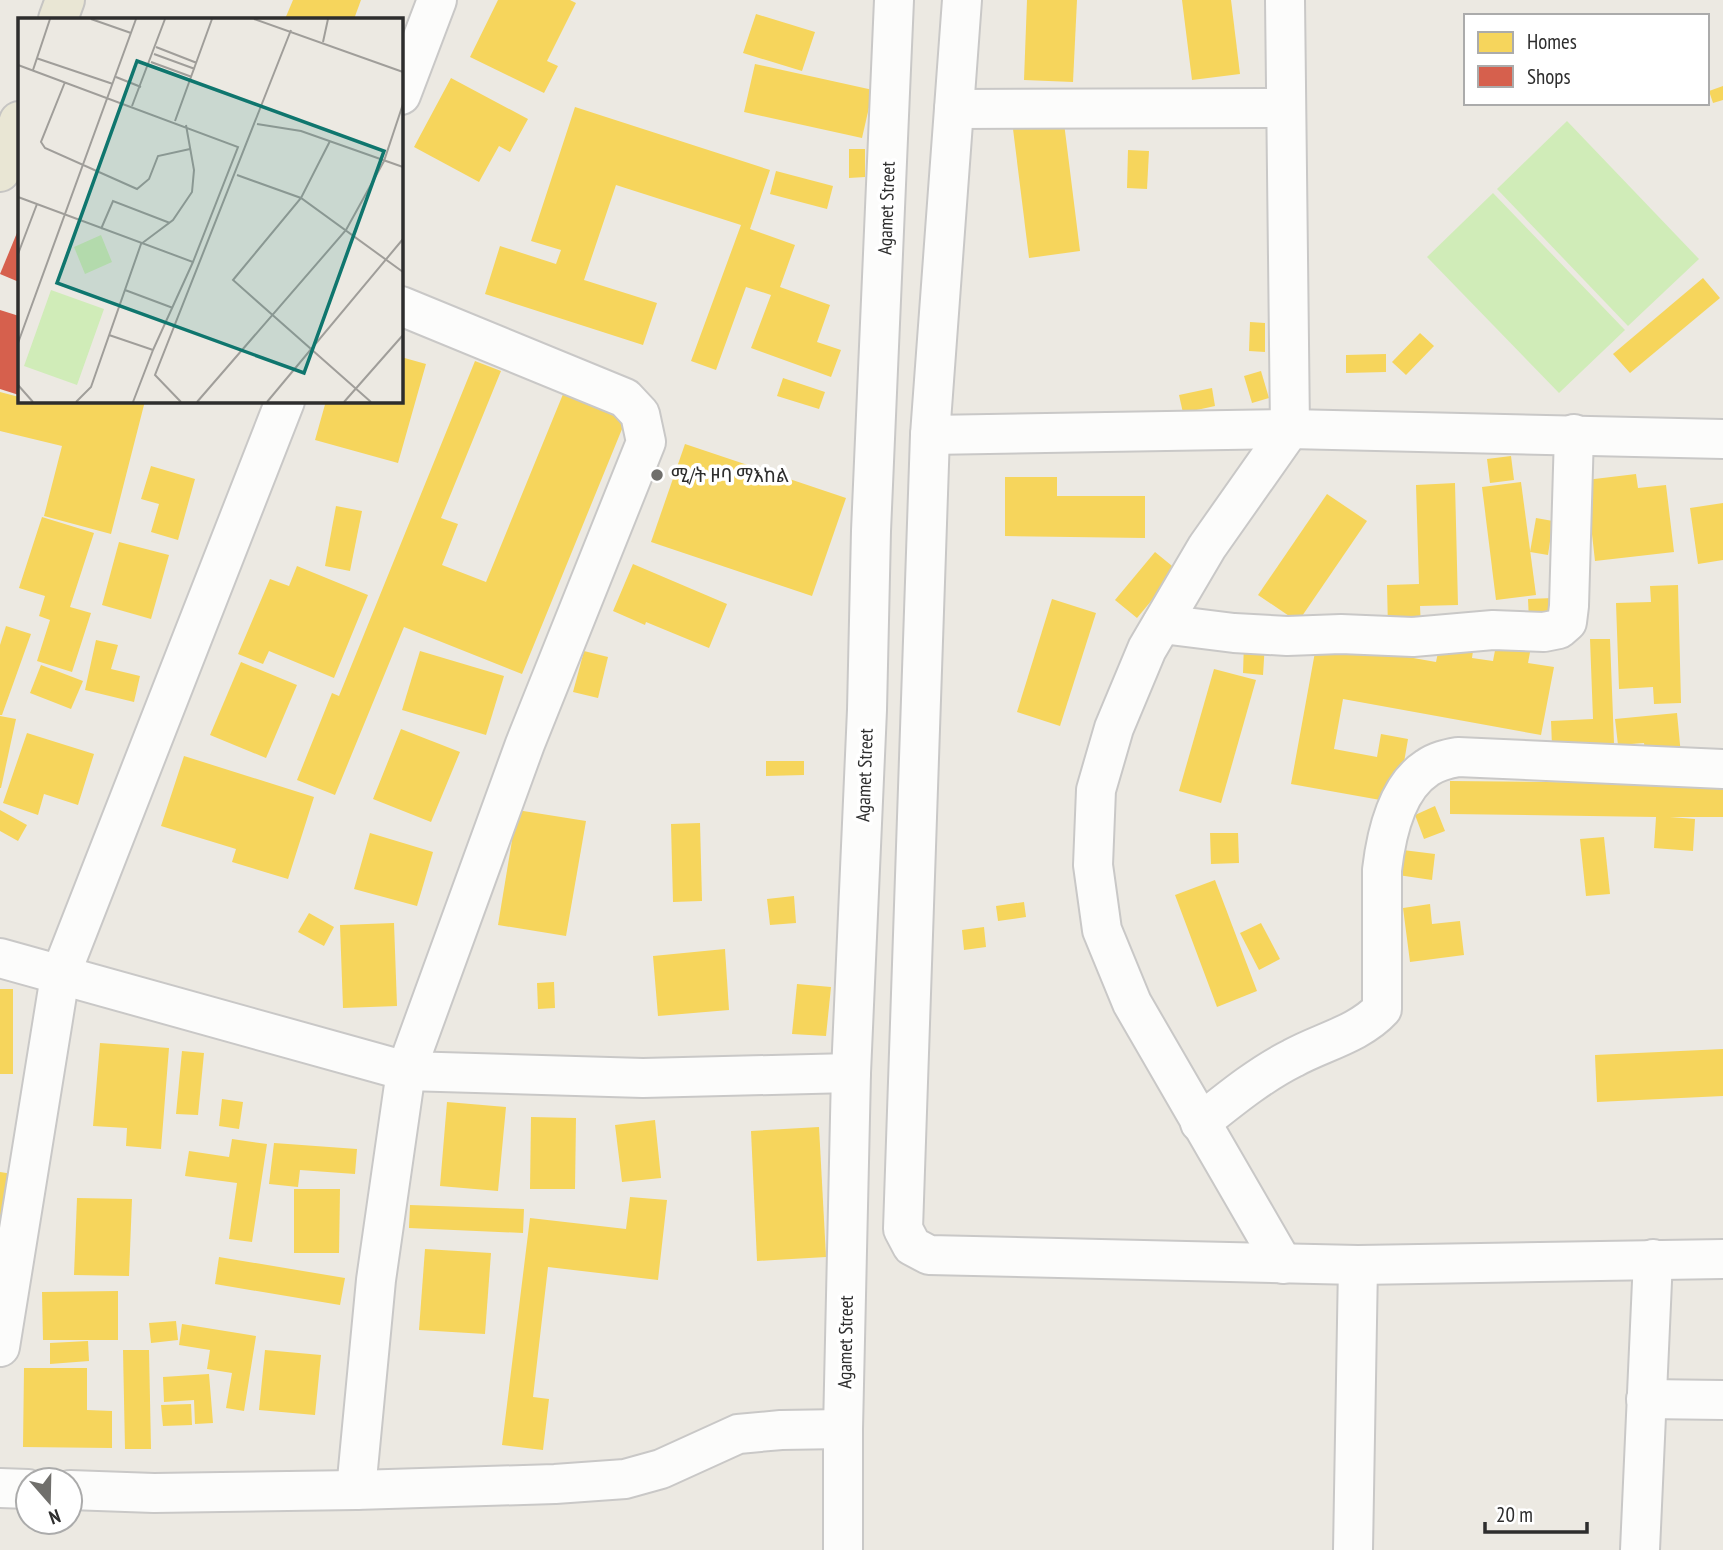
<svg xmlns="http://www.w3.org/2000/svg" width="1723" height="1550" font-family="'PT Sans Narrow','Noto Sans Ethiopic',sans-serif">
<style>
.pitch{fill:#d0ecb8}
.homes{fill:#f6d55c}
.shops{fill:#d6604d}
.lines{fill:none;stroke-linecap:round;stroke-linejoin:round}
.minor-casing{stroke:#c9c8c7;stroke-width:42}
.major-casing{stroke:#c6c5c3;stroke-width:42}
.minor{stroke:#fcfcfb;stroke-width:38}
.major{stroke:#e9e6d4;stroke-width:38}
.poi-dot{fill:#706f6c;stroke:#fff;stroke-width:2.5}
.labels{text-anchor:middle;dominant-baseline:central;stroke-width:7;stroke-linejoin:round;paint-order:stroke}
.street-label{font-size:19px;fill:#2d2d2d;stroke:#fff}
.poi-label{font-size:19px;fill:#2d2d2d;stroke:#fff;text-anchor:start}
.inset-road{fill:none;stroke:#a09e9a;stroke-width:2}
.view{fill:#0f766e;fill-opacity:0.15;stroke:#0f766e;stroke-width:3.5}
.inset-edge{fill:none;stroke:#2d2d2d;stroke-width:3.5}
</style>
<rect width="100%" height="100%" fill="#ece9e2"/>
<g class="pitch">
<path d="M1567 121 1699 259 1628 326 1497 189Z"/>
<path d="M1493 193 1625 330 1559 393 1427 257Z"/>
</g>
<g class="homes">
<path d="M293 0H361L354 19H285Z"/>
<path d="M498 0H570L576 3 547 61 558 66 544 93 470 57Z"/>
<path d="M1027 0H1077L1073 82 1024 80Z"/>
<path d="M1182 0H1231L1240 74 1192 80Z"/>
<path d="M756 14 815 32 802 71 743 53Z"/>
<path d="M755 64 873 90 862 138 744 112Z"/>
<path d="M451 78 528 119 510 152 499 146 479 182 414 147Z"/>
<path d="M1723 86V100L1713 103 1709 91Z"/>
<path d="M575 107 770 170 750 229 795 245 780 287 830 305 817 342 841 350 831 377 751 348 771 295 746 287 716 370 691 361 741 225 616 185 584 280 657 303 643 345 485 294 500 246 556 264 561 250 531 241Z"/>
<path d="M1064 123 1080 251 1029 258 1013 129Z"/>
<path d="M849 149H865V177L849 178Z"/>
<path d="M1128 150 1149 151 1147 189 1127 188Z"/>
<path d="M776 171 833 186 827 209 770 194Z"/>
<path d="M1703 278 1720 298 1630 373 1613 354Z"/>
<path d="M1250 322 1265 323V352L1249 351Z"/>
<path d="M1420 333 1434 346 1406 375 1392 362Z"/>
<path d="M1386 354V372L1346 373V355Z"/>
<path d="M401 357 426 364 398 463 315 440 326 401H401Z"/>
<path d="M475 361 501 371 441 518 458 524 442 565 486 582 568 382 631 407 522 674 404 627 335 795 297 780 332 693 339 696Z"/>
<path d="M1261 371 1269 398 1252 403 1244 376Z"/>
<path d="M783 378 825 392 819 409 777 396Z"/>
<path d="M1212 388 1215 406 1183 413 1179 395Z"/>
<path d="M0 392 19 397V401H145L111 534 44 516 62 446 0 431Z"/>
<path d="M685 444 846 498 812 596 651 542Z"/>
<path d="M1511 456 1514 480 1490 483 1487 459Z"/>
<path d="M151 466 195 479 178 540 151 532 159 504 141 499Z"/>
<path d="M1636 474 1638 488 1666 485 1674 552 1595 561 1586 480Z"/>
<path d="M1005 477H1057V496H1145V538L1005 536Z"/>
<path d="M1521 482 1536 595 1496 600 1482 487Z"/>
<path d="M1455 483 1458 605 1420 606 1421 628 1388 629 1387 585 1419 584 1416 485Z"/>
<path d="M1327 494 1367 521 1298 622 1258 595Z"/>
<path d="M1723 503V560L1698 564 1690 508Z"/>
<path d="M336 506 362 511 350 571 325 566Z"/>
<path d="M42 517 94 533 70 607 91 613 72 672 37 661 50 620 39 616 45 596 19 588Z"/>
<path d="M1536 518 1553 521 1548 555 1530 552Z"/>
<path d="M119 542 169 555 151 619 102 605Z"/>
<path d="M1155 552 1177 570 1137 618 1115 600Z"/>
<path d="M633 564 727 604 709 648 646 622 645 625 613 611Z"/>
<path d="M297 566 368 595 334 678 269 651 263 664 238 654 270 579 289 586Z"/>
<path d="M1678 585 1681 703 1654 704 1653 687 1619 689 1616 603 1651 602 1650 586Z"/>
<path d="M1553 598 1554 620 1529 621 1528 599Z"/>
<path d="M1052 599 1096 613 1060 726 1017 712Z"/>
<path d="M6 626 31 634 2 715H0V645Z"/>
<path d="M1441 638 1474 644 1472 658 1493 661 1497 640 1531 647 1528 663 1554 667 1541 735 1343 699 1334 749 1377 757 1381 734 1408 739 1397 803 1291 784 1317 641 1436 662Z"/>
<path d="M1590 639H1610L1614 743 1552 746 1551 721 1593 719Z"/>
<path d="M96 640 118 645 111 669 140 676 134 702 85 690Z"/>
<path d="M1244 642 1265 643 1263 675 1243 673Z"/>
<path d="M420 651 504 676 486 735 402 710Z"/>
<path d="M584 651 608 657 598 698 573 692Z"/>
<path d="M241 662 297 685 266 758 210 735Z"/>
<path d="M41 665 83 681 71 709 30 693Z"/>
<path d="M1214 669 1256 680 1221 803 1179 791Z"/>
<path d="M1677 713 1681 755 1646 758 1644 743 1618 745 1615 719Z"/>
<path d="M0 716 16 719 1 788H0Z"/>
<path d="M401 729 460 752 431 822 373 799Z"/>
<path d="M27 733 94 754 78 805 44 794 38 815 3 803Z"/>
<path d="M184 756 314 797 288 879 232 862 236 849 161 826Z"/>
<path d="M766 761H804V775L766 776Z"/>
<path d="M1450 781 1723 784V817H1670L1695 819 1693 851 1654 848 1656 817 1450 814Z"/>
<path d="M1435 806 1445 831 1424 839 1415 815Z"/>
<path d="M0 810 27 825 18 841 0 831Z"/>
<path d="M517 810 586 821 566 936 498 925Z"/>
<path d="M700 823 702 901 673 902 671 824Z"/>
<path d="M370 833 433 852 417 906 354 889Z"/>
<path d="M1210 833H1238L1239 863 1211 864Z"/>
<path d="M1604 837 1610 894 1586 896 1580 839Z"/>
<path d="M1395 849 1435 854 1432 880 1391 874Z"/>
<path d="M1215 880 1257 991 1217 1007 1175 895Z"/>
<path d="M794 896 796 923 770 925 767 899Z"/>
<path d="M1024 902 1026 917 998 921 996 906Z"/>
<path d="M1430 904 1432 924 1460 921 1464 955 1410 962 1403 908Z"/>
<path d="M309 913 334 927 324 946 298 932Z"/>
<path d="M394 923 397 1006 343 1008 340 925Z"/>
<path d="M1261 923 1280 959 1259 970 1240 933Z"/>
<path d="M984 927 986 947 964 950 962 930Z"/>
<path d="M725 949 729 1010 658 1016 653 956Z"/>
<path d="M554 982 555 1008 538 1009 537 983Z"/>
<path d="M797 984 831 987 826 1036 792 1034Z"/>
<rect x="0" y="989" width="13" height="85"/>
<path d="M100 1043 169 1048 161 1149 126 1146 127 1128 93 1126Z"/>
<path d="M1723 1049V1096L1597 1102 1595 1055Z"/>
<path d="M182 1051 204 1053 198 1115 176 1114Z"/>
<path d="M222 1099 243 1102 239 1129 219 1126Z"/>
<path d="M447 1102 506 1107 498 1191 440 1186Z"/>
<path d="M531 1117 576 1118 575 1189H530Z"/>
<path d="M655 1120 661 1178 622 1182 615 1125Z"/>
<path d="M819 1127 826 1257 757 1261 751 1131Z"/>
<path d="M232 1139 267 1144 252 1242 229 1239 237 1183 185 1176 189 1151 229 1157Z"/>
<path d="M274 1143 357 1149 355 1174 300 1170 298 1187 269 1184Z"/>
<path d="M0 1172 13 1174 0 1231Z"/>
<path d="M294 1189H340L339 1253H294Z"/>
<path d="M630 1197 667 1200 658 1280 548 1267 533 1397 549 1399 543 1450 502 1445 530 1218 626 1229Z"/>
<path d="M77 1198 132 1199 129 1276 74 1275Z"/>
<path d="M410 1205 524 1209 523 1233 409 1228Z"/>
<path d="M425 1249 491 1253 485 1334 419 1330Z"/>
<path d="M219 1257 345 1278 340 1305 215 1284Z"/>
<path d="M118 1291V1340H43L42 1292Z"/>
<path d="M176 1321 178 1340 151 1343 149 1323Z"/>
<path d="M182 1324 256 1336 244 1411 226 1408 232 1373 207 1369 210 1350 179 1345Z"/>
<path d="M88 1341 89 1361 50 1364V1343Z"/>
<path d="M123 1350H149L151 1449H125Z"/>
<path d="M265 1350 321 1355 315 1415 259 1410Z"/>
<path d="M24 1368H87V1410L112 1411V1448L23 1447Z"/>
<path d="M209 1374 213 1423 195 1424 194 1400 164 1402 163 1377Z"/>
<path d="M191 1404 192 1425 163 1426 161 1405Z"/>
</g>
<g class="shops">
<path d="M19 228V282L0 274Z"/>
<path d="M0 310 19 316V395L0 389Z"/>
</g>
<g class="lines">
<g class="minor-casing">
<g id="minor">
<path d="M962 0 930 435 1290 429 1723 439"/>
<path d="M401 95 437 0"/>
<path d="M954 109 1286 108"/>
<path d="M930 435 903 1229 912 1246 929 1255 1358 1265 1723 1259"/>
<path d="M1162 624 1234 633 1287 636 1341 634 1413 637 1493 630 1544 632 1559 629 1567 622 1569 606 1574 434"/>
<path d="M0 958 406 1071 643 1078 851 1073"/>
<path d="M1200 1123C1229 1100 1259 1075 1293 1058 1322 1042 1359 1034 1382 1009V870C1386 836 1396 788 1427 768 1437 761 1447 759 1458 757L1723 769"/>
<path d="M1283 1264 1132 1003 1102 930 1093 865 1096 790 1114 728 1147 649 1207 547 1290 429 1285 0"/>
<path d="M0 1347 60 976 285 401"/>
<path d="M1646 1399 1723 1400"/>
<path d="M0 1488 28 1489"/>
<path d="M70 1490 154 1493 356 1490 555 1484 625 1479 661 1469 738 1434 781 1430 843 1429"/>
<path d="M356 1490 376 1280 406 1071 525 744 646 442 640 414 625 398 401 306"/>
<path d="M843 1550V1429L851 1073 867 710 871 531 894 0"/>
<path d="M1353 1550 1358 1265"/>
<path d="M1640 1550 1653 1259"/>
</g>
</g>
<g class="major-casing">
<g id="major">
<path d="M58 19 65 0"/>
<path d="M0 172 19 121"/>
</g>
</g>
<use href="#minor" class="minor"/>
<use href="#major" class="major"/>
</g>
<circle class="poi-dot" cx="657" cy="475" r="7"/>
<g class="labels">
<g class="street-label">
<text transform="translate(886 208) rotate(-88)">Agamet Street</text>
<text transform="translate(864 775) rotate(-88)">Agamet Street</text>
<text transform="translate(845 1342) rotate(-89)">Agamet Street</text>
</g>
<g class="poi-label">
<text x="671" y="475">ሚ/ት ዞባ ማእከል</text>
</g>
</g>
<g transform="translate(18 18)">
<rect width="385" height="385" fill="#ece9e2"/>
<path d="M83 217 94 244 67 256 56 229ZM33 272 86 291 59 367 6 348Z" fill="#d0ecb8"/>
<path class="inset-road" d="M73 1 113 15M236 1 385 54M305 24 310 1M138 29 179 45M136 36 177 51M18 40 95 66M133 44 174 59M0 47 220 129 175 244M15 52 32 1M98 59 123 69M47 64 23 124 27 130 119 171 131 161 140 138 172 131M114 88 147 1M157 103 194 1M239 106 283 113 385 149M312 123 283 180 215 262 353 384M219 157 283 180 385 254M0 179 175 244 135 332 91 317M83 211 95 183 152 205M0 236 19 186M107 272 155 290M0 325 118 1M0 367 15 384M58 384 73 369 123 226 155 202 174 174 176 152 168 107M115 384 135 332M163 384 137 357 273 12M179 384 328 212 366 143 385 86M249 384 385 221M326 384 385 317"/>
<path class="view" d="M119 43 366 133 286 355 39 265Z"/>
<rect width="385" height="385" class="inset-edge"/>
</g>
<rect x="1464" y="14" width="245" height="91" fill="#ffffff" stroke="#ababab" stroke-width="2"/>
<rect x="1478" y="32" width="35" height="21" fill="#f6d55c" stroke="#ababab" stroke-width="2"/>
<text x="1527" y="49" font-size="21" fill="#2d2d2d">Homes</text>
<rect x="1478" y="66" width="35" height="21" fill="#d6604d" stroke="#ababab" stroke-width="2"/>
<text x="1527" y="84" font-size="21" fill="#2d2d2d">Shops</text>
<g transform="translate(49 1501) rotate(160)"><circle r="33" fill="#ffffff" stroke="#ababab" stroke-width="2"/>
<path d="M0-5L12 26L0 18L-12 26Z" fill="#706f6c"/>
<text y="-10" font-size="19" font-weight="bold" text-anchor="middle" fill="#2d2d2d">N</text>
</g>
<path d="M1485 1522v10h102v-10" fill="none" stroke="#2d2d2d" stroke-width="3.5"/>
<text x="1496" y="1522" font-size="21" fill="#2d2d2d" stroke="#ffffff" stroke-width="5" paint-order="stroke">20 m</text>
</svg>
